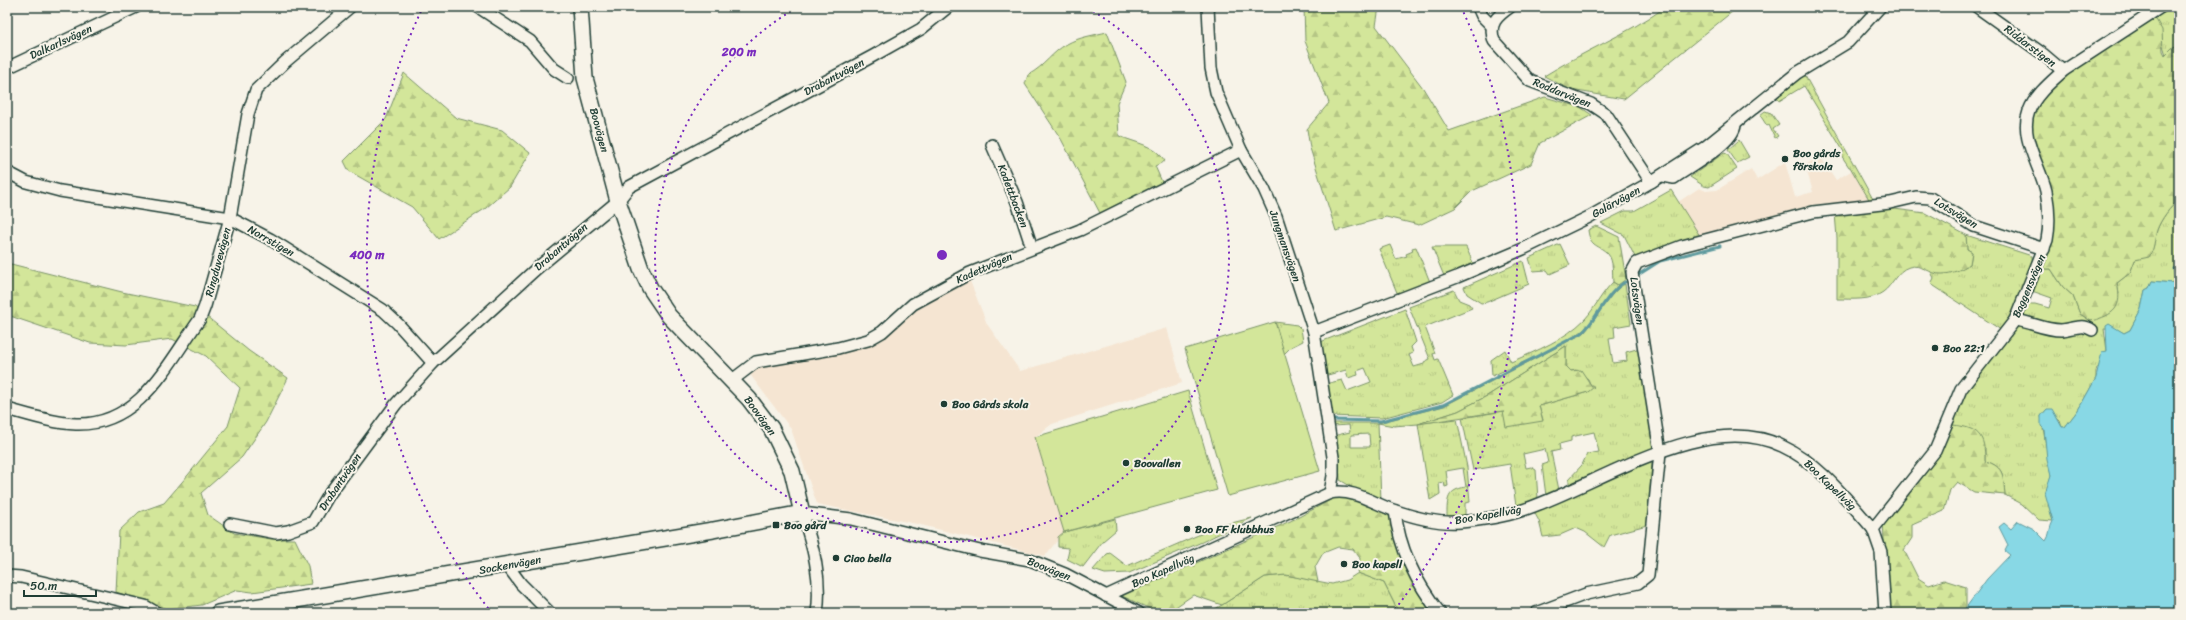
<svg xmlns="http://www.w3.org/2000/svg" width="2186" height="620" font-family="Sriracha,sans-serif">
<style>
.built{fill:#f5e5d2}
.grass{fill:url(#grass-tufts);stroke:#799267;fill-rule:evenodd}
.forest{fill:url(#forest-firs);stroke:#799267}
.park{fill:#d3e69a;stroke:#799267}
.water{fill:#88d8e5;stroke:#5e9a9e}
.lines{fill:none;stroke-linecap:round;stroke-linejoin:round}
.stream{stroke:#5e9a9e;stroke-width:3}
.street-casing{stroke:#1f3d34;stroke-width:14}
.secondary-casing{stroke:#1f3d34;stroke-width:18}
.street{stroke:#f7f3e8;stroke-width:11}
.secondary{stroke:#f7f3e8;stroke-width:15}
.ring{fill:none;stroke:#7b2cbf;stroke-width:2;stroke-dasharray:2 4}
.poi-dot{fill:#1f3d34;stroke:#f7f3e8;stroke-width:1.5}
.labels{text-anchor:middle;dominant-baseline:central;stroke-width:4;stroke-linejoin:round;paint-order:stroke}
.street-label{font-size:11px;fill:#1f3d34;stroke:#f7f3e8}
.poi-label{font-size:11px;font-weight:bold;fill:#1f3d34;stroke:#f7f3e8;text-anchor:start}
.centre{fill:#7b2cbf;stroke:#f7f3e8;stroke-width:2}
.ring-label{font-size:12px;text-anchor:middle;font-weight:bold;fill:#7b2cbf;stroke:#f7f3e8;stroke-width:4;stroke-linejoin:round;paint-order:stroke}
</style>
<defs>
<pattern id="grass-tufts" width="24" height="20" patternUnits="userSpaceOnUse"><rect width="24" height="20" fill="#d3e69a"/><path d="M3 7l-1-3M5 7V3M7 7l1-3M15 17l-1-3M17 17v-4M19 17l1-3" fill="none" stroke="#b5c685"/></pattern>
<pattern id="forest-firs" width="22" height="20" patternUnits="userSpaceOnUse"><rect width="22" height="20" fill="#d3e69a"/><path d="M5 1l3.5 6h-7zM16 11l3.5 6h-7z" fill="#b5c685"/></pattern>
</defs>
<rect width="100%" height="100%" fill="#f7f3e8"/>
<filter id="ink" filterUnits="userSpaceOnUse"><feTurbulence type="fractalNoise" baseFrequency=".025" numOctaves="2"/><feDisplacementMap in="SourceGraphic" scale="8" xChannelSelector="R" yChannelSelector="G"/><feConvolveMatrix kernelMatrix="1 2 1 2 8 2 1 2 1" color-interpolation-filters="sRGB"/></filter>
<g filter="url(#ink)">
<g class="built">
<path d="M1820 156 1836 180 1851 171 1850 167 1870 201 1819 204 1700 236 1678 202 1699 188 1706 191 1717 190 1751 169 1757 180 1785 162 1795 197 1813 192 1805 165Z"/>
<path d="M970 281 987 324 1020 371 1167 328 1182 383 1052 424 1035 437 1064 532 1045 556 917 524 817 504 791 429 749 373 761 364 859 348 883 334 937 295Z"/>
</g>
<g class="grass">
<path d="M2166 7H2179V49L2177 47 2172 48 2166 55 2154 16Z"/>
<path d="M1804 74 1874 201H1870L1850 167H1849L1841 155 1844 152 1804 86 1779 101 1776 95Z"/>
<path d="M1765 111 1771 113 1779 125 1773 129 1778 136 1775 138 1769 125 1767 126 1760 115Z"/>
<path d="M1739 140 1749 157 1737 163 1728 150Z"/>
<path d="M1724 153 1727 154 1737 169 1709 187 1704 186 1690 177Z"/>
<path d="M1671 190 1700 236 1635 257 1624 235 1601 223 1625 211H1634Z"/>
<path d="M2179 200C2179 222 2184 267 2172 283L2152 281 2149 288 2145 290 2141 309 2130 330 2124 333 2118 330 2104 329 2107 351 2096 371V378L2078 410 2065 427H2062L2060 421 2047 409 2041 416 2051 475 2048 488 2049 507 2053 521 2039 520 2022 504 2005 495C2003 476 2005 467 1985 461V448L1949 427 1958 402 2025 304H2035L2049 308 2052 298 2032 291 2040 269H2051L2063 287 2073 296 2080 314 2091 321 2119 294 2117 283 2130 273 2135 260 2149 256C2155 247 2154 240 2157 230 2161 219 2170 207 2179 200Z"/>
<path d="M1966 235 2032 256C2035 274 2012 316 2001 330L1931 284 1934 278 1931 272C1946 276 1957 271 1970 264L1972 252 1967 249Z"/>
<path d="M1560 244 1570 265 1550 274 1547 270 1533 271 1529 258Z"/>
<path d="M1390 245 1396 259 1407 256 1406 254 1413 251 1412 248 1416 247 1430 282 1398 295 1379 249Z"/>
<path d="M1432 247H1466L1474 265 1444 276Z"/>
<path d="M1523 261 1529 284 1487 302 1481 303 1467 294 1464 287Z"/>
<path d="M1613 282 1618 285C1608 296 1602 310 1592 322 1574 343 1518 364 1492 376L1491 360 1505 350 1511 362C1538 350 1564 340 1585 319 1595 308 1601 294 1613 282Z"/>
<path d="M1625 284 1631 324 1614 327 1615 338 1609 339 1613 363 1627 361 1626 352 1640 348 1653 450 1569 486V479L1582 465 1587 454 1599 452 1594 432 1571 437V441L1559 444 1560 450 1551 452 1559 490 1546 496 1542 465 1548 463 1545 449 1523 454 1526 468 1531 467 1536 470 1538 499 1516 506 1510 464 1473 470 1462 418 1504 411 1543 420 1539 406 1588 392 1594 386H1591L1588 379 1576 370 1571 371 1566 366V346L1487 396 1458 411 1421 423 1457 419 1467 467 1470 502 1465 503V515L1447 516C1447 499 1447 490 1466 487L1463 468 1446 471 1448 486 1445 487 1444 482 1439 483 1440 494 1430 500 1418 424 1394 426 1378 423 1381 501 1372 499 1340 480 1337 435 1350 432 1349 425 1334 426 1333 423H1378L1444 406 1584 333C1596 320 1611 290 1625 284ZM1369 434 1370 447H1351V435Z"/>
<path d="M1454 290 1459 300 1469 304 1472 308 1425 327 1435 353 1433 354 1435 360 1438 359 1453 395 1442 402 1382 418 1331 416 1325 384 1342 380 1347 391 1371 382 1365 368 1357 371 1358 375 1348 378 1346 370 1324 376 1320 343 1323 341 1405 309 1416 342 1411 347 1413 353 1409 355 1414 367 1424 364V362L1430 359 1409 307Z"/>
<path d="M1275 322 1297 325 1301 329 1303 341 1291 347 1284 354Z"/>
<path d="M1650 461 1652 464 1647 525 1610 535 1604 547 1585 532 1576 528 1560 535 1543 537 1539 521 1533 510Z"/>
<path d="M1252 518 1202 542 1129 573 1105 574 1093 570 1107 554 1110 553 1127 566 1219 526Z"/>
<path d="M1115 519 1116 530 1103 541 1083 567 1067 559 1069 550 1068 548 1058 547V537L1064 532Z"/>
<path d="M1358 573 1384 583 1399 613H1289L1286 611 1284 613H1214L1215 609 1222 605 1265 577 1286 575 1332 584 1347 580Z"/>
</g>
<g class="forest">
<path d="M1304 7H1379L1376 26 1423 88 1449 131 1545 97 1580 107 1592 115 1540 143 1531 164 1472 191 1455 208 1419 225 1386 217 1336 231 1310 148 1307 129 1329 103 1305 41Z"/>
<path d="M1666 7H1738L1624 99 1571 90 1544 76C1584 51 1627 34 1666 7Z"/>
<path d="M2154 16 2162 30 2163 51 2165 55 2172 48 2177 47 2179 49V200C2170 207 2161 219 2157 230 2154 240 2155 248 2149 257L2135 260 2130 273 2117 283C2123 308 2114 315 2091 321L2080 314 2073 296 2063 287 2051 269H2040L2053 233 2030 127 2036 108 2047 93 2066 73Z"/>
<path d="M1107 32 1126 82 1117 103 1119 136C1136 143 1155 145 1165 161L1155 166 1162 182 1100 213 1061 139 1025 84 1028 75C1045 66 1052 52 1067 44 1079 37 1095 35 1107 32Z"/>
<path d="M404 73 456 118 502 130 530 153 510 187 486 208 439 239 412 207 349 171 344 161 386 119Z"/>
<path d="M1887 208 1925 213 1966 235 1967 249 1972 252 1970 264C1962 269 1952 274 1942 274 1930 275 1921 263 1909 267 1896 271 1893 285 1883 292 1871 301 1852 299 1837 299V238L1835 213H1853Z"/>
<path d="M1596 226 1619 237 1626 279 1618 285 1613 282C1612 273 1614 261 1608 254 1599 244 1590 248 1588 230Z"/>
<path d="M7 263 122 292 195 307 249 351 288 378 266 422 242 457 201 493 208 515 234 533 271 539H295L308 566 311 584 252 592 237 590 202 605 167 609 116 592 119 531 139 512 164 503 188 475 228 426 240 388 206 356 172 339 126 345 90 343 7 315Z"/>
<path d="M1566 346V366L1571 371 1581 370 1591 385 1594 387 1588 392 1539 406 1543 421 1506 427 1503 411 1418 424 1458 411 1487 396Z"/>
<path d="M1953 425C1979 428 1985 435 1985 461 2005 467 2003 476 2005 495L1974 492 1957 482 1950 490 1944 511 1912 525V538L1904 550 1918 578 1929 585 1944 580 1966 587V607L1962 613H1888L1883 521 1949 427Z"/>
<path d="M1348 496 1361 501 1391 517 1431 608 1423 613H1399L1384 583 1358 573 1360 558 1353 549 1338 547 1323 553 1315 567 1318 582 1286 575 1265 577 1222 605 1193 595 1167 613H1159L1122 596 1297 518 1336 497Z"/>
</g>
<g class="park">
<path d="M1275 322 1320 471 1228 496 1185 349Z"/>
<path d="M1188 391 1217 490 1064 532 1035 437Z"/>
</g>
<path class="water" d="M2178 260H2179V613H1962L1987 579 2010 555 2005 551 2008 545 1999 527 2004 523 2011 529 2018 521 2034 529 2046 541C2050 536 2049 528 2053 521L2045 493 2051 475 2047 459 2044 429 2041 426V416L2047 409H2052L2062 427H2065L2078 410 2096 378 2102 352 2107 351 2106 326 2109 324 2124 333 2130 330 2141 309 2145 290 2149 288 2152 281 2172 283 2175 279 2173 268 2178 267Z"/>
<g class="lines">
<g class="stream">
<path d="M1638 275 1660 261 1720 246"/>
<path d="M1333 420 1381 421 1443 405 1582 333C1598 318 1606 293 1625 282"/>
</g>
<g class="street-casing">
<g id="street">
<path d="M478 7 530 41 554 69 568 78"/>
<path d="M1208 7 1211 68 1216 92 1241 150 1264 189 1276 216 1314 332 1333 457V476L1330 493"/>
<path d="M1478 7 1482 16 1492 26"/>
<path d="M1510 7C1497 16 1488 24 1494 41L1530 81 1591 104 1606 114 1651 182"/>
<path d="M1977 7 2043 54 2063 71"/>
<path d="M7 68 136 7"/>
<path d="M992 145 1017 202 1032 248"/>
<path d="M7 172 26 182 60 191 230 218 270 239 383 310 398 324 433 363"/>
<path d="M1663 176 1674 178C1688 168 1734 143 1735 125"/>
<path d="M2015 320C2031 322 2044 330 2061 330 2072 329 2083 323 2092 330"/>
<path d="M1314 332 1457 277 1523 249 1589 217 1651 182 1704 148 1797 73 1848 42 1880 7"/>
<path d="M731 381 756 362 838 348 868 340 882 332 913 304 970 273 1080 230 1241 150"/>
<path d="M7 409C29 415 53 423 76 424 140 426 168 363 200 319L205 306 230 218 248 114 256 90 285 62 350 7"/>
<path d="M1395 511C1399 548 1417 584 1440 613"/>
<path d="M230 524 276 533 288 531 313 522 330 493 396 404 433 363 536 269 618 201 629 187 873 56 921 29 948 7"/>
<path d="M507 565 521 584 550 613"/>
<path d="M7 576 21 577 145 606 157 613"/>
<path d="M1106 596 1330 493C1354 488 1374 504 1396 511 1416 518 1439 524 1461 522 1480 520 1502 517 1520 511 1596 487 1704 408 1782 446 1819 463 1847 500 1873 529"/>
<path d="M817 613C822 579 813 545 802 513L851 519 980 551 1030 560 1065 574 1139 613"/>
<path d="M1536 613 1586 594 1638 583 1648 575 1660 452 1633 280 1632 272 1637 263 1682 246 1813 212 1890 203 1916 197 1930 198 1974 226 2044 249"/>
<path d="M1885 613 1881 552 1873 529 1935 451 1961 389 2015 320 2047 240C2050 224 2049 207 2046 191 2040 165 2019 137 2029 111 2035 95 2051 82 2063 71L2161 7"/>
</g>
</g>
<g class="secondary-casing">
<path id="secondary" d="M218 613 713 530 802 513 792 471 771 428 749 399 669 316 650 288 641 269 618 201 585 78 580 7"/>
</g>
<use href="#street" class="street"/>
<use href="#secondary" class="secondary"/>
</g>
</g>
<g class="ring">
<path d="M1088 8A287 287 0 1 1 796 8"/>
<path d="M492 613A575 575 0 0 1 423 7M1461 7A575 575 0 0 1 1392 613"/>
</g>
<g class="poi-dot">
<circle cx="1785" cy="159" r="4"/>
<circle cx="1935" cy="348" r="4"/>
<circle cx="944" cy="404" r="4"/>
<circle cx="1126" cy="463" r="4"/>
<rect x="772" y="521" width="8" height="8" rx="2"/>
<circle cx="1187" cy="529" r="4"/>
<circle cx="836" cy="558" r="4"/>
<circle cx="1344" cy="564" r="4"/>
</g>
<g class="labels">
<g class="street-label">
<text transform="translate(61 42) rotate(-25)">Dalkarlsvägen</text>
<text transform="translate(2030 46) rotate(37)">Riddarstigen</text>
<text transform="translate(834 77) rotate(-28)">Drabantvägen</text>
<text transform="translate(1562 93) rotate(22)">Roddarvägen</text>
<text transform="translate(599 130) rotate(75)">Boovägen</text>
<text transform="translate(1013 196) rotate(69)">Kadettbacken</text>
<text transform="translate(1616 202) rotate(-29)">Galärvägen</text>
<text transform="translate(1956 213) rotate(31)">Lotsvägen</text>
<text transform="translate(271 241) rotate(30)">Norrstigen</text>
<text transform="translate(1285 246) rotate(71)">Jungmansvägen</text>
<text transform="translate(561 247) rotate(-41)">Drabantvägen</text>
<text transform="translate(218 262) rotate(-75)">Ringduvevägen</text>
<text transform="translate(984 268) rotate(-24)">Kadettvägen</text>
<text transform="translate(2029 286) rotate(-67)">Baggensvägen</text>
<text transform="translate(1637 301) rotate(82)">Lotsvägen</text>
<text transform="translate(760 416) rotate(54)">Boovägen</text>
<text transform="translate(340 482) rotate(-56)">Drabantvägen</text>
<text transform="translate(1830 485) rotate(44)">Boo Kapellväg</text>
<text transform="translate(1488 515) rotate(-10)">Boo Kapellväg</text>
<text transform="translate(510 565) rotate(-10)">Sockenvägen</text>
<text transform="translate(1049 569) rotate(22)">Boovägen</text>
<text transform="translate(1163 571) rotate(-24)">Boo Kapellväg</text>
</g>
<g class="poi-label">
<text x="1793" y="153">Boo gårds<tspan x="1793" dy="13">förskola</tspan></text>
<text x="1943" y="348">Boo 22:1</text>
<text x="952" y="404">Boo Gårds skola</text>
<text x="1134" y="463">Boovallen</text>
<text x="784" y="525">Boo gård</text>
<text x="1195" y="529">Boo FF klubbhus</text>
<text x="844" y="558">Ciao bella</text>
<text x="1352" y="564">Boo kapell</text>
</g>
</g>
<circle cx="942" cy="255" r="6" class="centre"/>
<g class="ring-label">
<text x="739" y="56">200 m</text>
<text x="367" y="259">400 m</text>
</g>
<rect width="2186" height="620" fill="none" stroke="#f7f3e8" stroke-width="24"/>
<rect x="12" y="12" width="2162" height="596" fill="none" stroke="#1f3d34" stroke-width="1.5" filter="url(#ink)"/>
<path d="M24 590v6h72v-6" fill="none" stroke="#1f3d34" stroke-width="2"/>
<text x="30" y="590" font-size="12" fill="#1f3d34" stroke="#f7f3e8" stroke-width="3" paint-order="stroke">50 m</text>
</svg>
